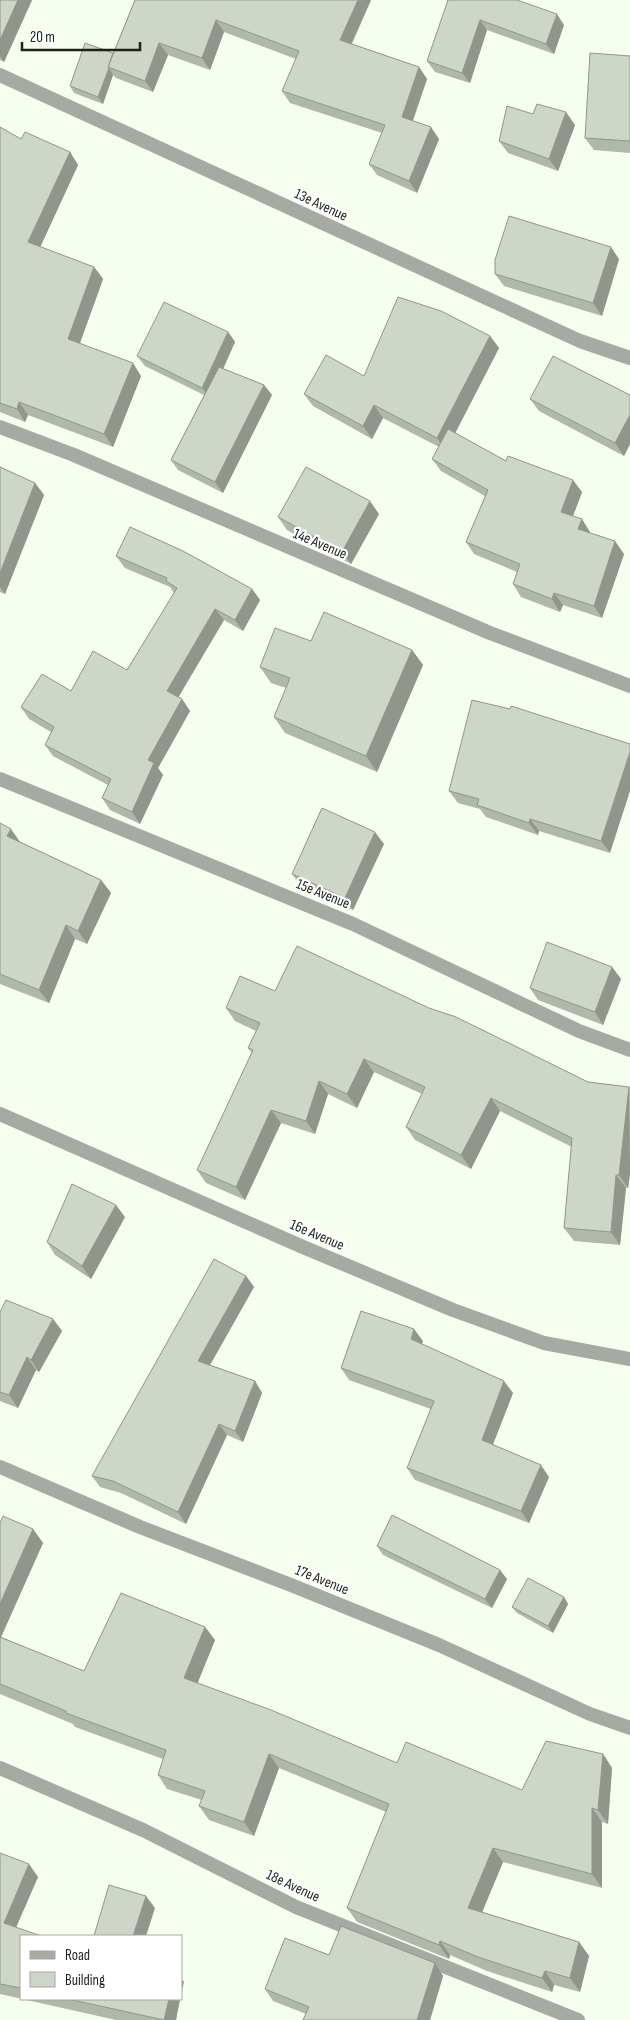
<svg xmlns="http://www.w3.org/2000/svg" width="630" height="2020" font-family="'Sofia Sans Condensed',sans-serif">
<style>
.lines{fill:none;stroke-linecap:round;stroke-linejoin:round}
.minor{stroke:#a6aaa3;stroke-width:14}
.wall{fill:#b0b8ab}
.shaded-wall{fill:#90968b}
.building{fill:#cdd6c7;stroke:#90968b}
.labels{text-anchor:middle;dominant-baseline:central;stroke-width:4.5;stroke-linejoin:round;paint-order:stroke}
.street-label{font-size:15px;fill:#1f221c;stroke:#fff}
</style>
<rect width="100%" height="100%" fill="#f5feef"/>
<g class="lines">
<g class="minor">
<path d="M0 75 580 341 630 358"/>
<path d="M0 427 74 455 490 633 630 686"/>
<path d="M0 779 353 924 579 1031 630 1050"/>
<path d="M0 1114 303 1247 453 1310 544 1343 630 1359"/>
<path d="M0 1467 140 1527 291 1585 439 1645 590 1714 630 1728"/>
<path d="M0 1768 143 1830 296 1907 578 2020"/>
</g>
</g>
<g class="wall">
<path d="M0 0H32L4 62 0 60Z"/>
<path d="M135 0H371L352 44 419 67 427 79 413 121 439 139 417 193 377 175 369 164 382 133 290 103 282 91 296 59 224 32 210 70 168 55 153 92 116 78 113 75 103 104 74 93 70 86 113 53Z"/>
<path d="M448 0 564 25 554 54 487 30 470 83 435 72 427 61Z"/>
<path d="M630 56V153L594 150 585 138Z"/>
<path d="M533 114 575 125 558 171 508 153 499 141Z"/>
<path d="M0 127 21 139 70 152 78 165 40 247 94 267 103 279 80 343 141 376 113 447 28 415 25 422 0 412Z"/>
<path d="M619 259 602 316 504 286 495 274Z"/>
<path d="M228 332 235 342 223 369 264 385 272 395 223 493 178 470 171 460 204 395 145 366 137 356Z"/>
<path d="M490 336 499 348 455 433 506 461 582 492 573 516 590 532V533L624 554 602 618 563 605 560 612 521 597 513 584 517 572 474 554 466 542 485 496 441 471 432 459 439 447 383 418 372 439 313 406 304 394 364 376Z"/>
<path d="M630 395V444L624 456 539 411 530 399Z"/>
<path d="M0 467 35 483 44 495 5 594 0 592Z"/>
<path d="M379 514 351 564 287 530 278 517Z"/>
<path d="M116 556 252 589 260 600 243 631 224 620 178 697 182 699 190 711 158 768 163 775 140 824 110 810 102 798 108 785 53 756 45 745 51 732 29 719 21 707 71 691 127 670 174 593 170 587 125 568Z"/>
<path d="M311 641 412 650 423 665 377 772 285 733 274 717 286 688 271 683 260 667Z"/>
<path d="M510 709 610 853 539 831 538 835 486 817 480 809 458 803 449 791Z"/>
<path d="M0 823 20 842 101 880 111 893 87 944 75 939 49 1003 0 984Z"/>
<path d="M384 844 353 910 301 886 292 874Z"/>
<path d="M612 967 621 979 603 1025 538 1000 530 988Z"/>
<path d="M275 991 588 1082 630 1087V1174L628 1188H626L620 1245 574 1241 564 1228 572 1147 500 1111 471 1169 415 1140 406 1127 422 1094 374 1072 357 1108 328 1094 315 1134 281 1123 245 1200 206 1183 197 1170 252 1053 248 1048 256 1031 235 1021 226 1008Z"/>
<path d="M125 1217 91 1279 55 1255 47 1242Z"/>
<path d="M246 1276 254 1287 210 1365 255 1381 262 1393 243 1442 227 1435 186 1524 121 1493 100 1487 92 1476Z"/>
<path d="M0 1312 53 1319 62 1331 39 1372 36 1370 18 1408 0 1401Z"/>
<path d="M423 1341 422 1344 513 1393 493 1444 549 1477 529 1523 415 1480 407 1468 431 1409 349 1380 341 1368Z"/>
<path d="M0 1523 33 1529 43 1543 1 1637 2 1638 84 1671 205 1627 215 1640 197 1683 397 1763 522 1790 603 1754 612 1768 608 1824 602 1822V1888L503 1862 482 1912 579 1942 589 1956 580 1992 554 1985 552 1992 487 1971 450 1955 449 1959 357 1922 347 1908 386 1812 279 1768 254 1836 209 1820 199 1806 202 1800 167 1789 158 1775 163 1759 75 1727 73 1724 0 1694Z"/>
<path d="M377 1546 507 1579 492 1608 383 1555Z"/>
<path d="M564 1597 568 1604 553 1633 517 1613 512 1607Z"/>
<path d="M0 1853 38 1877 16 1928 21 1936V1999H180L176 2020H116L0 1994Z"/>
<path d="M329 1955 435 1963 443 1976 430 2020H303L306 2014 273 2001 265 1989Z"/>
</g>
<g class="shaded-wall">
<path d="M18 0H32L4 62 0 56V40Z"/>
<path d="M358 0H371L348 51 340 40Z"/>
<path d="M557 14 564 25 554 54 546 44Z"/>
<path d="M216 20 224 32 210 70 202 58Z"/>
<path d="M480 20 487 30 470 83 462 73Z"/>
<path d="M159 43 168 55 153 92 145 81Z"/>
<path d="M419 67 427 79 410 128 402 117Z"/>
<path d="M109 68 113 75 103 104 98 97Z"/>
<path d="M566 112 575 125 558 171 549 159Z"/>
<path d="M431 127 439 139 417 193 409 181Z"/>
<path d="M70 152 78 165 37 254 28 242Z"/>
<path d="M611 247 619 259 602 316 593 303Z"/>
<path d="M94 267 103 279 77 351 68 339Z"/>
<path d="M228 332 235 342 210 398 202 388Z"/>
<path d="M490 336 499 348 446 451 437 438Z"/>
<path d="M133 363 141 376 113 447 104 434Z"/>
<path d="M264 385 272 395 223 493 215 482Z"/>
<path d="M19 402 28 415 25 422 17 409Z"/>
<path d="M374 405 383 418 372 439 363 426Z"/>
<path d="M630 415V444L624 456 615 443Z"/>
<path d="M573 480 582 492 570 524 561 512Z"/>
<path d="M35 483 44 495 5 594 0 587V573Z"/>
<path d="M370 501 379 514 351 564 342 552Z"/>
<path d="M582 519 590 532 587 542 578 529Z"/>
<path d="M615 541 624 554 602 618 594 606Z"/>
<path d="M252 589 260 600 243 631 235 620Z"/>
<path d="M554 593 563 605 560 612 552 599Z"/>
<path d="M215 609 224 620 175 703 167 691Z"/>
<path d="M412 650 423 665 377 772 366 756Z"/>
<path d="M182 699 190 711 158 768 163 775 140 824 132 812 148 760Z"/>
<path d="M630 752V791L610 853 601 841Z"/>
<path d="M530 819 539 831 538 835 529 823Z"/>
<path d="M11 829 20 842 16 850 7 836Z"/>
<path d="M375 832 384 844 353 910 345 898Z"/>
<path d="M101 880 111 893 87 944 78 931Z"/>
<path d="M66 925 75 939 49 1003 39 990Z"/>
<path d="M612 967 621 979 603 1025 595 1012Z"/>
<path d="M364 1059 374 1072 357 1108 347 1094Z"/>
<path d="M319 1081 328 1094 315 1134 306 1121Z"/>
<path d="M629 1087 630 1174 628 1188 619 1175Z"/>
<path d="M491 1098 500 1111 471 1169 461 1155Z"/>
<path d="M271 1110 281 1123 245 1200 236 1187Z"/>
<path d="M616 1175 626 1188 620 1245 611 1232Z"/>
<path d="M116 1205 125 1217 91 1279 82 1266Z"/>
<path d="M246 1276 254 1287 206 1372 198 1361Z"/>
<path d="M53 1319 62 1331 39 1372 31 1360Z"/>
<path d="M414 1329 423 1341 419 1351 411 1339Z"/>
<path d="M27 1357 36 1370 18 1408 9 1395Z"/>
<path d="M255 1381 262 1393 243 1442 235 1431Z"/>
<path d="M504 1381 513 1393 490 1452 482 1440Z"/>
<path d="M219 1424 227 1435 186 1524 178 1512Z"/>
<path d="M541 1465 549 1477 529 1523 521 1511Z"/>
<path d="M33 1529 43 1543 1 1637 3 1640 0 1647V1604Z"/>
<path d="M500 1570 507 1579 492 1608 485 1599Z"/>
<path d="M564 1597 568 1604 553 1633 548 1626Z"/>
<path d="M205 1627 215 1640 194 1692 184 1678Z"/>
<path d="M269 1754 279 1768 254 1836 244 1822Z"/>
<path d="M603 1754 612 1768 608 1824 598 1810Z"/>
<path d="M592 1808 602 1822V1888L592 1874Z"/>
<path d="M493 1848 503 1862 478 1922 468 1908Z"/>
<path d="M29 1864 38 1877 12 1936 4 1923Z"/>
<path d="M146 1896 155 1908 146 1936H133Z"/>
<path d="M440 1941 450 1955 449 1959 439 1945Z"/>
<path d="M579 1942 589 1956 580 1992 570 1978Z"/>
<path d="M435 1963 443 1976 430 2020H417Z"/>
<path d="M545 1971 554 1985 552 1992 542 1978Z"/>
<path d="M181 1978 184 1982 181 1994Z"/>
<path d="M169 1999H180L176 2020H164Z"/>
</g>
<g class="building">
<path d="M0 0H18L0 40Z"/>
<path d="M135 0H358L340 40 419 67 402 117 431 127 409 181 369 164 385 125 282 91 299 51 216 20 202 58 159 43 145 81 108 67Z"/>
<path d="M448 0H517L557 14 546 44 480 20 462 73 427 61Z"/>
<path d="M85 43 113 53 108 67 109 68 98 97 70 86Z"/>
<path d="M590 53 630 56V141L585 138Z"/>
<path d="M537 104 566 112 549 159 499 141 507 106 533 114Z"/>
<path d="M0 127 21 139 25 132 70 152 28 242 94 267 68 339 133 363 104 434 19 402 17 409 0 403Z"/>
<path d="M509 216 611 247 593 303 495 274V260Z"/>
<path d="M398 297 441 311 490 336 437 438 374 405 363 426 304 394 326 355 364 376Z"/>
<path d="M164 302 228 332 202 388 137 356Z"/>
<path d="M553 356 630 395V415L615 443 530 399Z"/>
<path d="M219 367 264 385 215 482 171 460Z"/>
<path d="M448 429 506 461 508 456 573 480 561 512 582 519 578 529 615 541 594 606 554 593 552 599 513 584 520 564 466 542 488 490 432 459Z"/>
<path d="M0 467 35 483 0 573Z"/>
<path d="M306 467 370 501 342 552 278 517Z"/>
<path d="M130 527 183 551 252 589 235 620 215 609 167 691 182 699 148 760 154 763 132 812 102 798 111 779 45 745 54 727 21 707 42 674 71 691 93 651 127 670 177 588 166 581 167 578 116 556Z"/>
<path d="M324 612 412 650 366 756 274 717 290 678 260 667 275 628 311 641Z"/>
<path d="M472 700 510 709 511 706 630 744V752L601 841 530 819 529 823 477 805 479 799 449 791Z"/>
<path d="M322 808 375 832 345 898 292 874Z"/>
<path d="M0 823 11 829 7 836 101 880 78 931 66 925 39 990 0 974Z"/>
<path d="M547 942 612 967 595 1012 530 988Z"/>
<path d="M297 946 429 1008 456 1017 588 1082 629 1087 619 1175H616L611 1232 564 1228 572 1138 491 1098 461 1155 406 1127 425 1087 364 1059 347 1094 319 1081 306 1121 271 1110 236 1187 197 1170 253 1050 248 1048 260 1023 226 1008 240 976 275 991Z"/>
<path d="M72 1184 116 1205 82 1266 47 1242Z"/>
<path d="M214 1259 246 1276 198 1361 255 1381 235 1431 219 1424 178 1512 113 1481 92 1476Z"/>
<path d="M6 1300 53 1319 31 1360 27 1357 9 1395 0 1392V1312Z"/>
<path d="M361 1311 414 1329 411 1339 504 1381 482 1440 541 1465 521 1511 407 1468 434 1401 341 1368Z"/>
<path d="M392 1515 500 1570 485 1599 377 1546Z"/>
<path d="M3 1516 33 1529 0 1604V1523Z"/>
<path d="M528 1578 564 1597 548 1626 512 1607Z"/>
<path d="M121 1593 205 1627 184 1678 271 1710 397 1763 406 1742 522 1790 546 1741 603 1754 598 1810 592 1808V1874L493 1848 468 1908 579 1942 570 1978 545 1971 542 1978 478 1957 440 1941 439 1945 347 1908 389 1804 269 1754 244 1822 199 1806 205 1791 158 1775 166 1750 66 1713V1711L0 1684V1637L84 1671Z"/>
<path d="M0 1853 29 1864 4 1923 41 1936H21V1988L0 1984Z"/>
<path d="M109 1885 146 1896 133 1936H94Z"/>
<path d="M341 1926 435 1963 417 2020H303L309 2007 265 1989 285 1938 329 1955Z"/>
<path d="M68 1999H169L164 2020Z"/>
</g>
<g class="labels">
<g class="street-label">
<text transform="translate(321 205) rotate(25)">13e Avenue</text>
<text transform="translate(320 544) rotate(23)">14e Avenue</text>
<text transform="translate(323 894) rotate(22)">15e Avenue</text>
<text transform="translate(317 1235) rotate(23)">16e Avenue</text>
<text transform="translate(322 1580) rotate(22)">17e Avenue</text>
<text transform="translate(293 1886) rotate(25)">18e Avenue</text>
</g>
</g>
<rect x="20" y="1935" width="162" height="65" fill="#ffffff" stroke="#a5a7a4"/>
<rect x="30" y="1951" width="25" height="8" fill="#a6aaa3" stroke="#a5a7a4"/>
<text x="65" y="1960" font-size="15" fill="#1f221c">Road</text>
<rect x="30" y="1972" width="25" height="15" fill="#cdd6c7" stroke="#a5a7a4"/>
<text x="65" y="1985" font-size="15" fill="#1f221c">Building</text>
<path d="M22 42v8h118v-8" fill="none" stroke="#1f221c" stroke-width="2.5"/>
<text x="30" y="42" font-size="15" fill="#1f221c" stroke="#ffffff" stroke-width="4" paint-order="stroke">20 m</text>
</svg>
